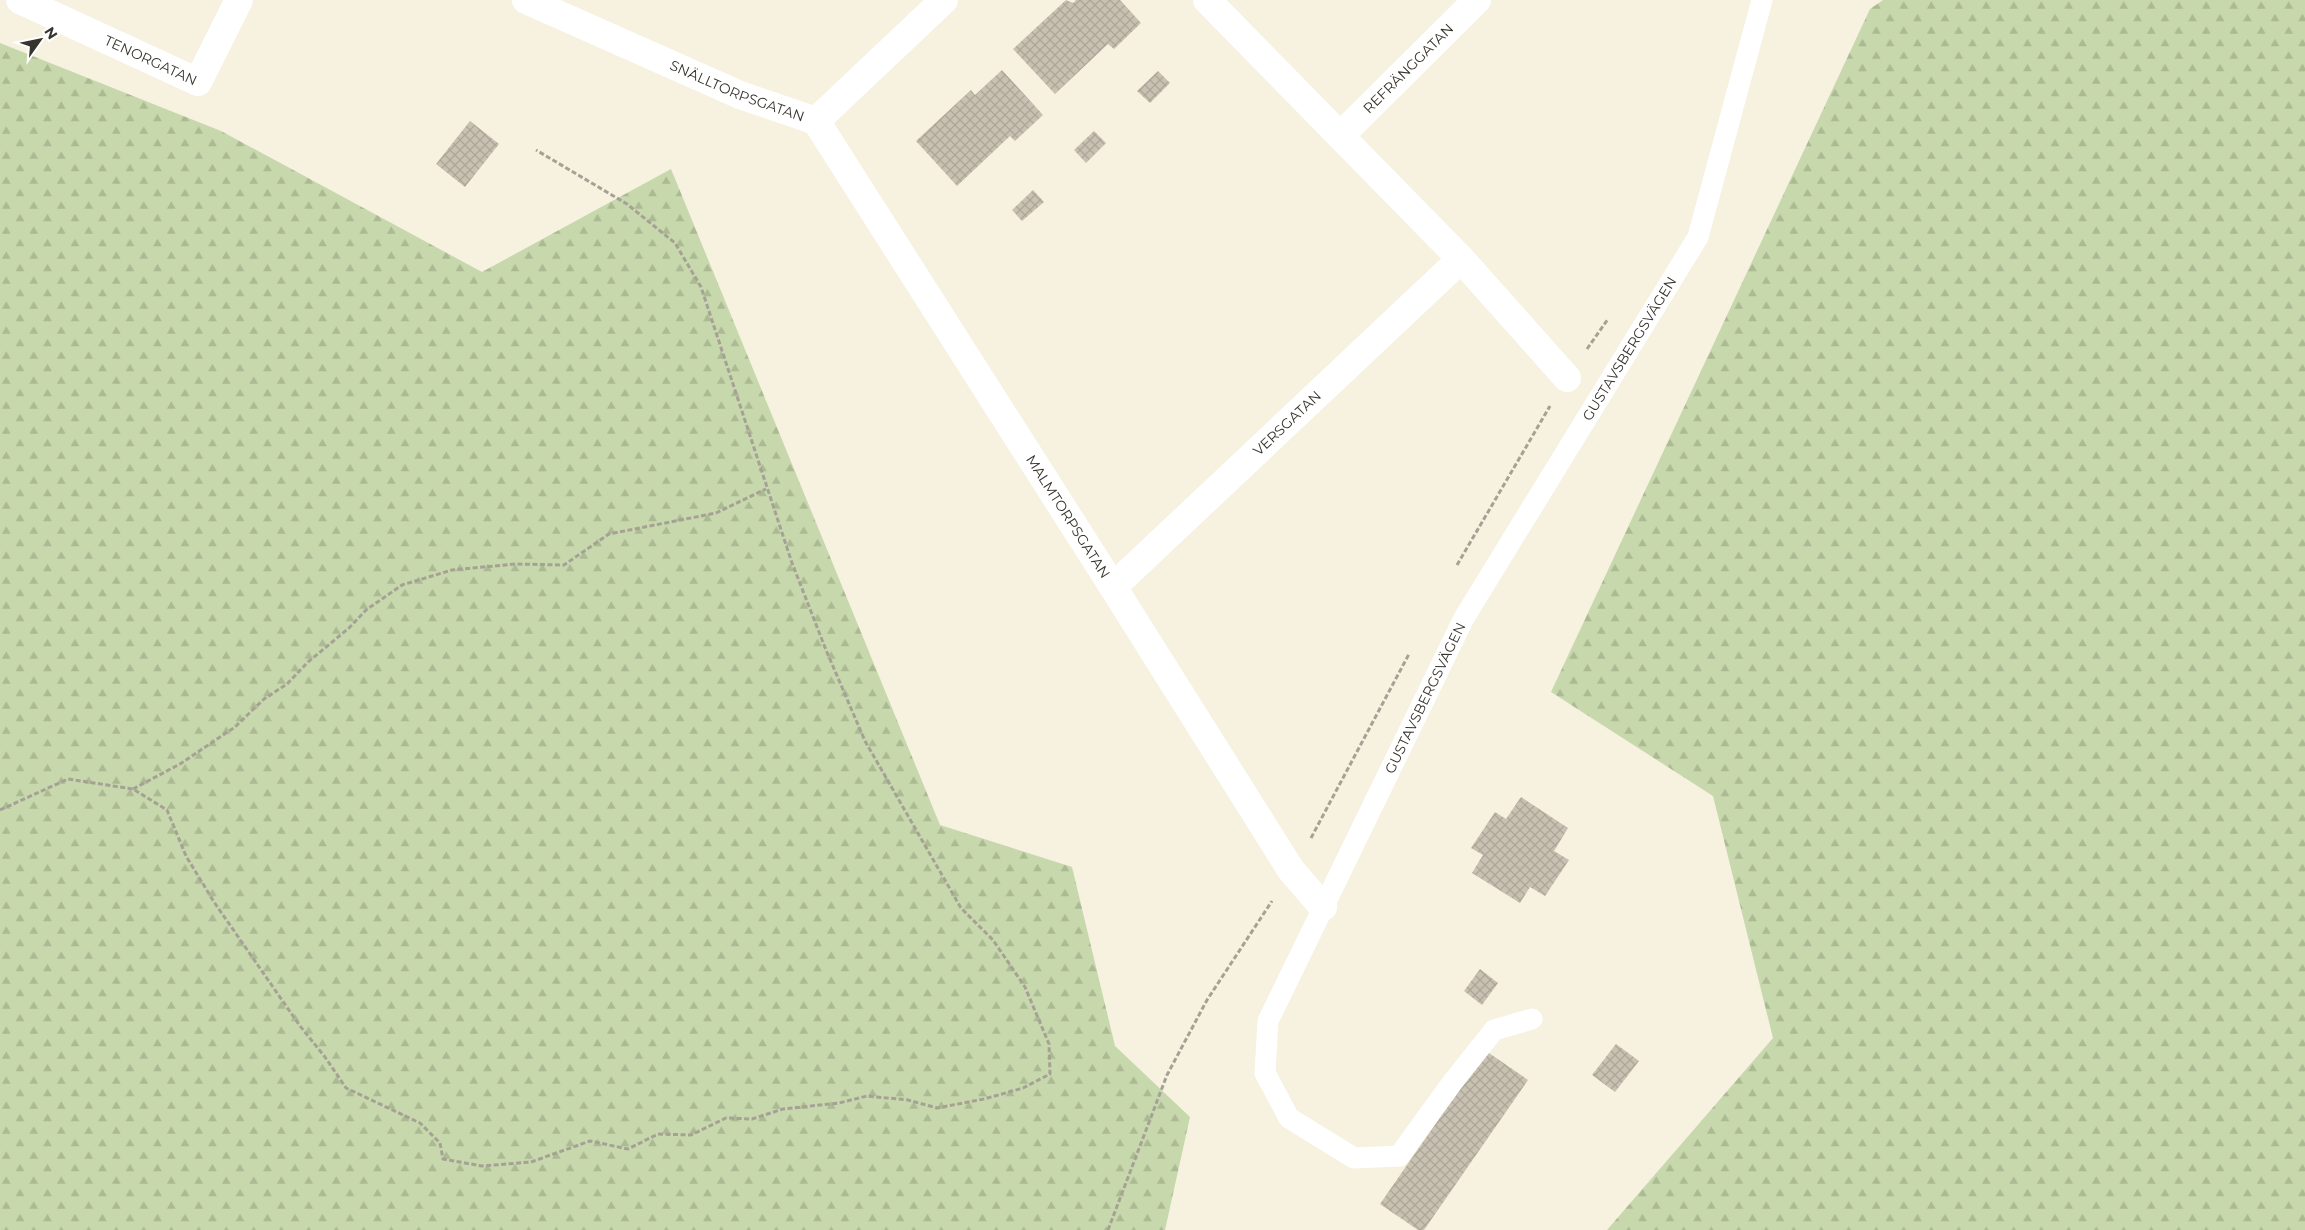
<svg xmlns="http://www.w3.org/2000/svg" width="2305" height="1230" font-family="Montserrat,sans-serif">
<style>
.forest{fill:url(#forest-firs)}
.building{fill:url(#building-cross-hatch)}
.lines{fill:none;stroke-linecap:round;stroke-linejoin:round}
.path{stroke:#a6a195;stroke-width:3;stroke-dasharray:5 2.5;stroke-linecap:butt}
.service{stroke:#fff;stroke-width:21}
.minor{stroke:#fff;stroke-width:28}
.labels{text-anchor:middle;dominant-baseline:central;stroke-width:4;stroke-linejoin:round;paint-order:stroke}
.street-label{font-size:14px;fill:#37342e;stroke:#fff}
</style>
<defs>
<pattern id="forest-firs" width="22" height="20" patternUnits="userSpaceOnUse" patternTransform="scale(1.25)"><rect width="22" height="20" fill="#c7d8ac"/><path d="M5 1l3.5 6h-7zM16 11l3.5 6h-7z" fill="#acba94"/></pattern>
<pattern id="building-cross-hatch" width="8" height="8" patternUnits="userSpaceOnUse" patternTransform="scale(1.25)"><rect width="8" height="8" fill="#c8c1b1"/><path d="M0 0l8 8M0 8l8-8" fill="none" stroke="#aca699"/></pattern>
</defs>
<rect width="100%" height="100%" fill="#f7f1e0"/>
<g class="forest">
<path d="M1883 0H2305V1230H1607L1773 1038 1713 796 1551 692 1870 9Z"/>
<path d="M0 43 221 131 482 272 671 169 940 825 1072 867 1115 1046 1190 1117 1165 1230H0Z"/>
</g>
<g class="building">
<path d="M1066 0 1073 3 1076 0H1120L1141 23 1114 49 1108 44 1055 94 1013 49Z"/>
<path d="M1002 70 1043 115 1015 141 1010 136 957 186 916 141 971 90 975 95Z"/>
<path d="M1158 71 1170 83 1150 103 1137 91Z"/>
<path d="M470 121 499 144 465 187 436 164Z"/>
<path d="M1094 131 1106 143 1086 163 1074 150Z"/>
<path d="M1033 190 1044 202 1022 221 1012 210Z"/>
<path d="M1521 797 1568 828 1554 851 1569 860 1545 896 1530 887 1520 903 1472 873 1483 855 1471 848 1495 812 1506 819Z"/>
<path d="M1480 969 1498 983 1482 1005 1464 991Z"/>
<path d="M1616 1044 1639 1061 1615 1092 1592 1075Z"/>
<path d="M1486 1051 1528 1080 1424 1230H1418L1380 1204Z"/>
</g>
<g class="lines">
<g class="path">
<path d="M1587 349 1608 319"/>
<path d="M1457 565 1550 406"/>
<path d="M133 789 180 764 235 727 264 699 287 684 308 662 349 628 366 610 402 585 452 570 515 564 564 565 609 534 716 513 766 489"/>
<path d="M0 810 68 779 133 789 167 810 186 856 214 902 300 1026 325 1057 346 1088 420 1123 440 1143 443 1159 482 1166 531 1162 590 1141 628 1149 658 1134 691 1135 726 1118 752 1119 783 1109 839 1103 867 1096 908 1100 937 1108 984 1099 1023 1088 1050 1074 1049 1044 1025 987 993 940 961 908 865 741 826 650 792 563 701 287 675 243 627 204 536 150"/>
<path d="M1311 838 1409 654"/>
<path d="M1108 1230 1167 1075 1207 1000 1272 901"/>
</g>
<path class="service" id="s1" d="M1532 1019 1494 1030 1452 1083 1399 1156 1354 1158 1289 1118 1265 1073 1268 1021 1464 618 1698 237 1762 0"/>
<g class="minor">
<path id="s2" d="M20 0 198 82 239 0"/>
<path id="s3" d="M526 0 740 95 816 121"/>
<path d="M1207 0 1461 259 1567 378"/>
<path id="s4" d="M816 121 1113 587 1291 870 1323 907"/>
<path d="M816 121 944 0"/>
<path id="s5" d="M1340 136 1477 0"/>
<path id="s6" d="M1113 587 1461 259"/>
</g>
</g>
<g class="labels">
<g class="street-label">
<text stroke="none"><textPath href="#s2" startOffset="144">TENORGATAN</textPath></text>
<text stroke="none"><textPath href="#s5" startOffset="96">REFRÄNGGATAN</textPath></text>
<text stroke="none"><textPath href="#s3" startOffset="230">SNÄLLTORPSGATAN</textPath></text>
<text stroke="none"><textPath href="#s1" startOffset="1186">GUSTAVSBERGSVÄGEN</textPath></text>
<text stroke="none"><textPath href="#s6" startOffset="239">VERSGATAN</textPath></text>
<text stroke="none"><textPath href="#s4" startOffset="469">MALMTORPSGATAN</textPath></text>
<text stroke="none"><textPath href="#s1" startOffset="781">GUSTAVSBERGSVÄGEN</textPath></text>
</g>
</g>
<g transform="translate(40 40) rotate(57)" stroke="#ffffff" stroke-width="4" paint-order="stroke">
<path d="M0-4L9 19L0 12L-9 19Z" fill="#37342e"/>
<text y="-8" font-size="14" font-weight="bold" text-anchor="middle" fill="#37342e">N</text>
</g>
</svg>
